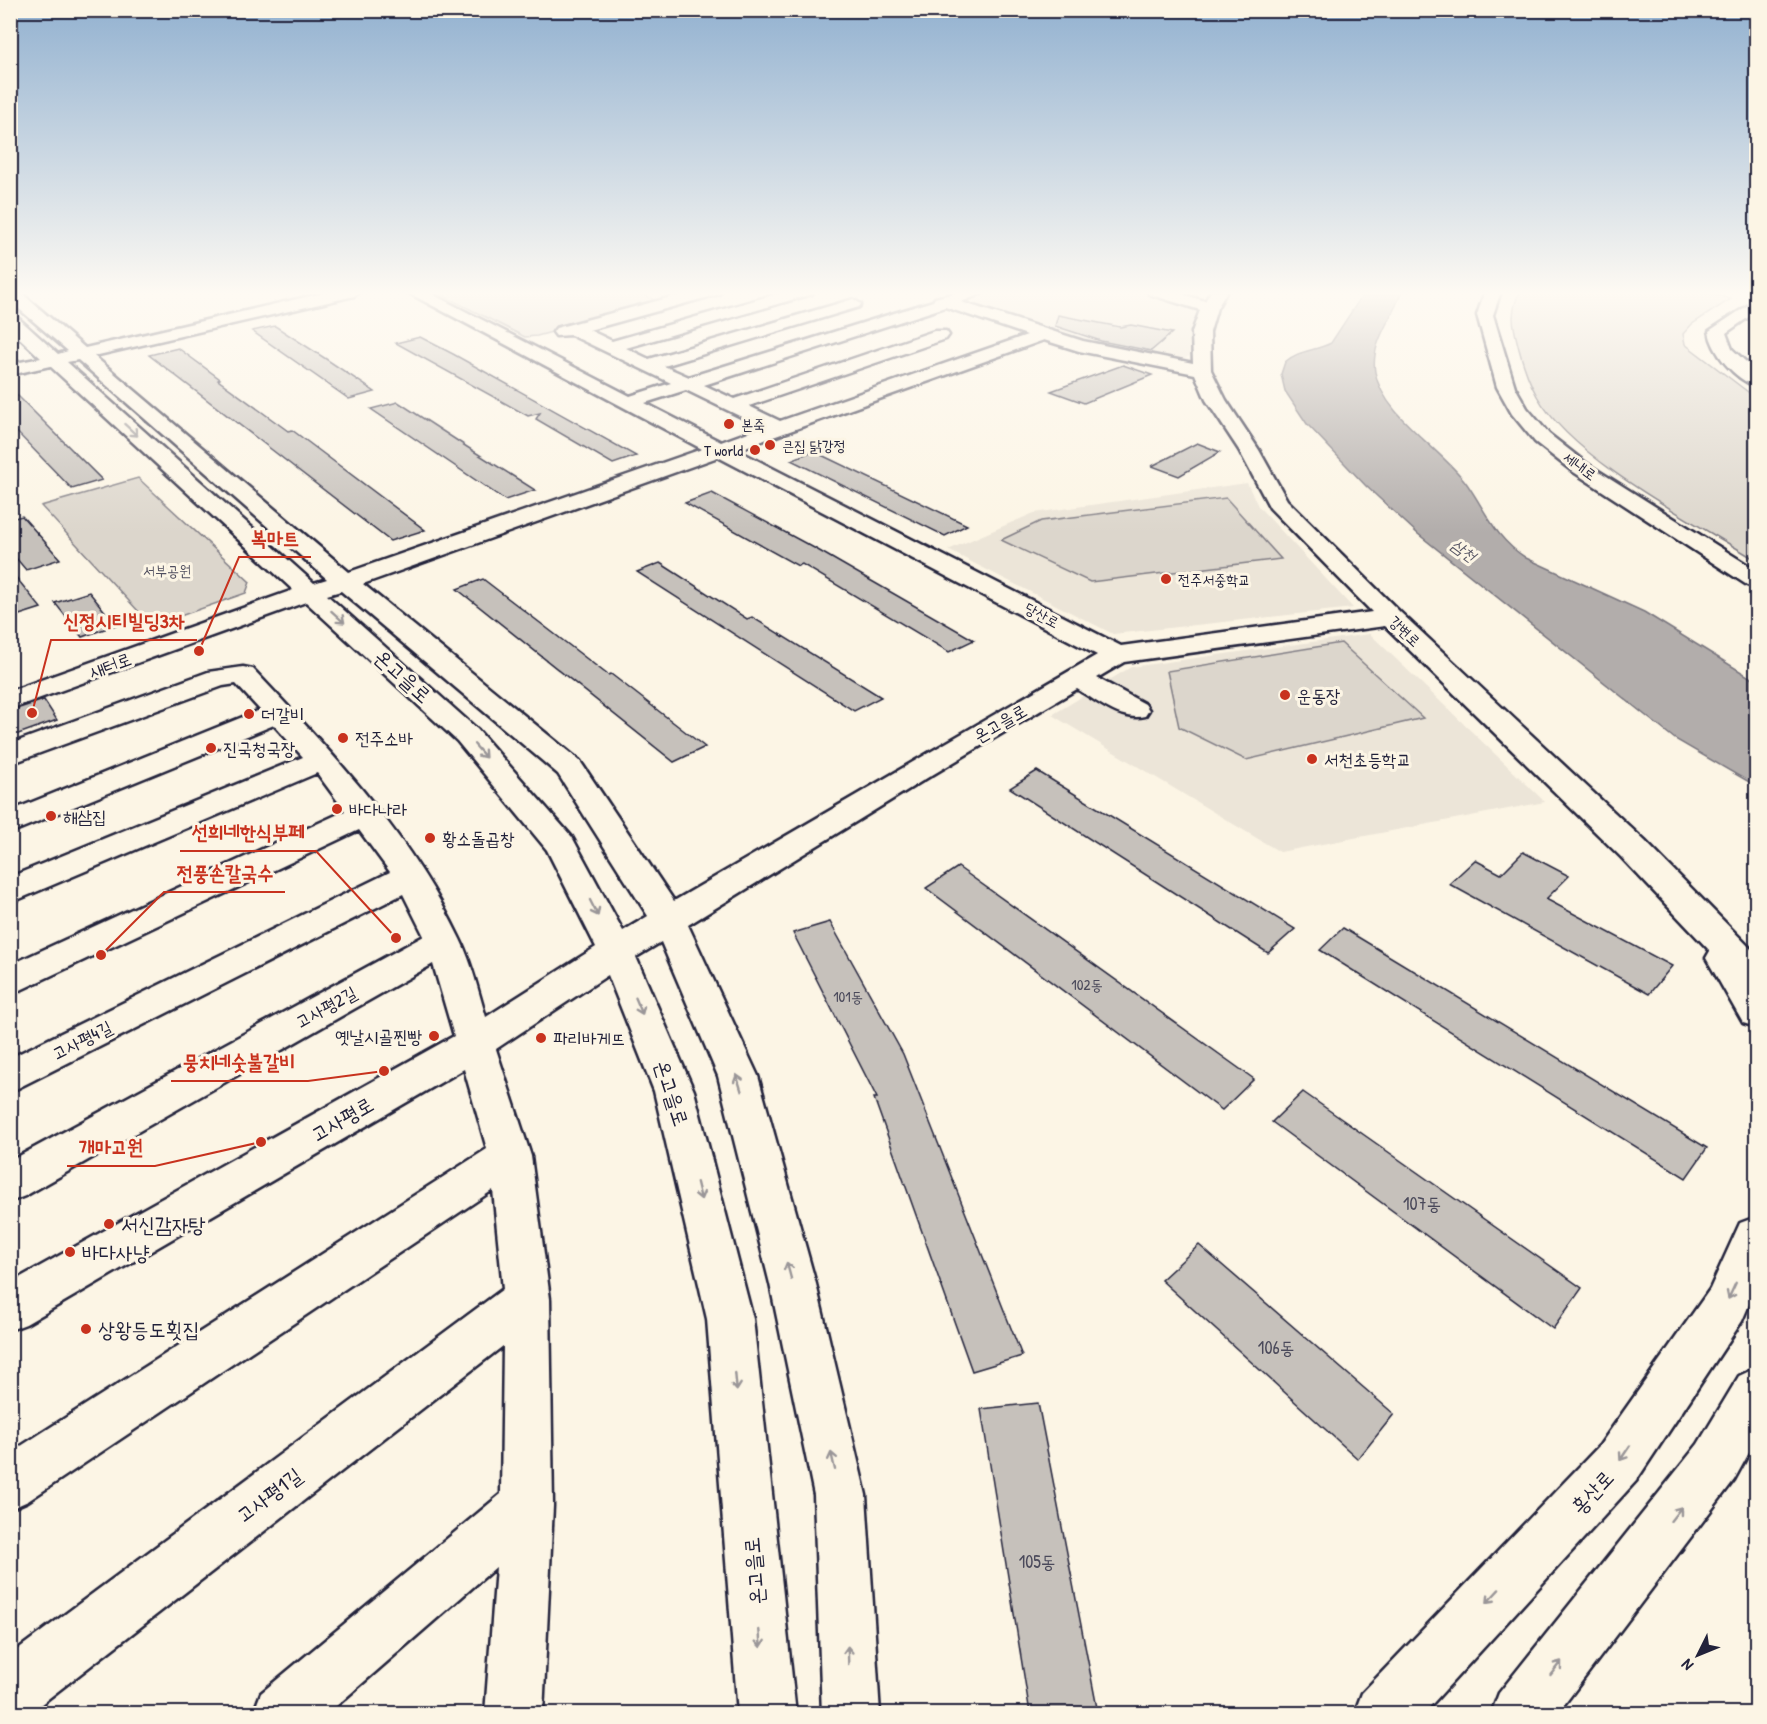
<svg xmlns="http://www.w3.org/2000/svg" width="1767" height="1724" font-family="'Patrick Hand','Poor Story',sans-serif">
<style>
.built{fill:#ece5d8}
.green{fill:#dcd6cc;stroke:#7f7c84;stroke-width:1.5}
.water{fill:#b2adab;stroke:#78757e;stroke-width:1.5}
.building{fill:#c6c1bb;stroke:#22223b;stroke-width:1.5}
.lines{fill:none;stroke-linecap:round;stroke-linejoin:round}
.minor-casing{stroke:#22223b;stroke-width:5}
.minor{fill:#fcf5e5;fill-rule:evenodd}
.oneway{stroke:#9a9698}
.poi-dot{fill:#c8321e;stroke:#fcf5e5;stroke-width:2}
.labels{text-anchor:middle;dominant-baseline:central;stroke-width:6;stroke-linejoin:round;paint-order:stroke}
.far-poi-label{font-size:15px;fill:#22223b;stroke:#fcf5e5;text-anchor:start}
.far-street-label{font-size:15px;fill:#22223b;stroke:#fcf5e5}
.far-park-label{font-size:15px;fill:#504f5f;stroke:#fcf5e5}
.number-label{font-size:15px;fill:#4b4a5b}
.far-water-label{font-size:16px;font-style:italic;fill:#545362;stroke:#fcf5e5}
.street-label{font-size:18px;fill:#22223b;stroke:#fcf5e5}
.poi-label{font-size:18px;fill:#22223b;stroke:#fcf5e5;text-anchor:start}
.near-number-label{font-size:18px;fill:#4b4a5b}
.near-street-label{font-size:21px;fill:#22223b;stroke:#fcf5e5}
.near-poi-label{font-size:21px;fill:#22223b;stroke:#fcf5e5;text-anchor:start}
.leader{fill:none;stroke:#c8321e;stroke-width:2}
.callout-dot{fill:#c8321e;stroke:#fcf5e5;stroke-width:2}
.callout-label{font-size:20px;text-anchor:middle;font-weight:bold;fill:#c8321e;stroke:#fcf5e5;stroke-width:6;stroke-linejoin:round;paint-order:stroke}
</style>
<rect width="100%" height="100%" fill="#fcf5e5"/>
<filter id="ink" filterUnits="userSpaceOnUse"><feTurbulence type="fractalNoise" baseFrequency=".0167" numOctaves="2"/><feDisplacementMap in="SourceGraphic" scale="12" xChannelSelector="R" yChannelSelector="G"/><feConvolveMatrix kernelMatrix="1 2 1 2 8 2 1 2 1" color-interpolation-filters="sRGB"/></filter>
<g filter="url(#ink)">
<g class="built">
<path d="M997 291H1142L1200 309 1192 355 1183 359 1085 342 960 303Z"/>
<path d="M1247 483 1258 506 1353 608 1113 634 948 550 1034 513Z"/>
<path d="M1370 634 1545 802 1280 852 1052 715 1131 667Z"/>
</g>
<g class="green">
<path d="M434 291H635L655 300 652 305 537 336 525 337Z"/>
<path d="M1520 291H1699L1731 299 1692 324 1683 334 1685 344 1756 398V560C1693 521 1573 460 1537 396 1529 382 1523 364 1519 349 1513 325 1509 314 1520 291Z"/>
<path d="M138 478 250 582 246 593 152 626 41 506Z"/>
<path d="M1226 498 1281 559 1090 582 1001 540 1041 521Z"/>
<path d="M1341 643 1423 718 1246 760 1179 727 1167 671Z"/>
</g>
<path class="water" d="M1365 291H1402C1393 318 1370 342 1375 372 1383 416 1442 449 1467 484 1487 513 1495 538 1526 558L1644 612 1756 681V786L1675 739 1418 534 1366 486 1307 424 1285 391 1281 374 1285 362C1298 350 1316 351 1331 343Z"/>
<g class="building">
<path d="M1058 315 1120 327 1131 325 1172 333 1151 351 1101 341 1055 326Z"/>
<path d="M275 326 326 359 375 392 349 399 252 331Z"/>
<path d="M420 337 453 354 636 456 613 464 536 419 540 413 528 416 396 343Z"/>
<path d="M178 348 220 379 218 380 288 431 292 430 425 530 390 541 149 355Z"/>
<path d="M1123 365 1152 375 1084 403 1051 391Z"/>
<path d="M10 388 102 480 72 489 10 425Z"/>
<path d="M398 402 467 447 535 490 505 500 371 409Z"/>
<path d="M1197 443 1220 452 1179 476 1152 466Z"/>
<path d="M813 451 967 525 945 536 791 460Z"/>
<path d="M712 493 816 549 974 640 949 652 802 564 798 566 685 503Z"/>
<path d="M22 516 60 559 26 570 10 551V519Z"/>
<path d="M660 563 747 619 752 617 881 697 854 711 637 572Z"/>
<path d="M10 570 41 608 10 618Z"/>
<path d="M483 579 608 675 611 674 705 747 674 762 457 589Z"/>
<path d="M89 592 116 625 82 637 55 603Z"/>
<path d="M44 700 57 720 10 737V711Z"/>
<path d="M1037 771 1295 929 1268 953 1010 788Z"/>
<path d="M1523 852 1569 876 1546 899 1672 966 1649 994 1449 884 1475 860 1501 874Z"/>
<path d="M958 867 1254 1079 1222 1110 926 888Z"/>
<path d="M830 922 903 1054 1022 1356 972 1371 874 1098H877L793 933Z"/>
<path d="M1343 928 1707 1148 1686 1178 1320 950Z"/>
<path d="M1303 1092 1582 1288 1553 1329 1272 1122Z"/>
<path d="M1199 1245 1394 1414 1358 1459 1161 1280Z"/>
<path d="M1038 1403 1098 1713H1030L981 1409Z"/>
</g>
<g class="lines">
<g class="minor-casing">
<g id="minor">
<path d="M10 291H19L85 348 332 291H362L354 296 94 356 349 572 702 449 405 291H426L630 396 671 383 571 335 556 336 553 332 556 328 694 291H721L719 294 589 330 612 341 787 291H814L812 294 626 348 649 359 847 301 853 299 861 304 859 307 664 366 689 377 933 301 935 298 963 291H988L961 302 1083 341 1193 363 1192 332 1200 310 1149 294 1147 291H1172L1205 301 1211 291H1227L1217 308 1210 332 1211 370 1226 400 1259 450 1287 500 1400 612 1645 841 1756 954V1027L1743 1023 1706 958 1710 951 1621 857 1385 626 1124 662 1097 678 1145 704 1149 710 1145 716C1122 722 1097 701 1077 689L927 778 688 925 758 1076 816 1284 866 1495 880 1714H822L814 1495 770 1284 718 1076 661 942 636 957 694 1091 753 1319 796 1714H738L707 1319 654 1091 608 975 496 1049 531 1156 550 1299 553 1506 543 1714H485L496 1567 327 1714H253L261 1693 501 1494 503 1346 31 1712 10 1714V1655L503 1289 493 1190 28 1501 10 1509V1453L487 1149 464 1069 26 1324 10 1330V1283L454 1036 433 964 25 1196 10 1202V1161L424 936 403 894 10 1092V1058L390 872 359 830 10 995V965L345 811 317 773 10 903V877L303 757 274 725 10 833V811L260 710 236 684 223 686 10 764V744L208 672 243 667 253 669C332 753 410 834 460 939 472 963 478 991 486 1017L596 947 547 850 457 741 306 602 10 709V691L293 590 50 366 10 375V364L41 358 10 329V315L16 316 58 354 68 351 10 301ZM945 307 1027 335 780 421 749 406 946 339 949 335 946 331H934L734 399 704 385ZM1044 340 1079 351 1195 374 1206 400 1239 450 1270 508 1372 612 1121 646 737 450ZM78 360 327 579 314 583 67 362ZM686 390 762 427 721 442 645 403ZM718 457 1097 655 674 901 580 761 363 584ZM341 591 558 774 648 916 623 931 572 837 477 729 327 595Z"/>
<path d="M1485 291H1501L1493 315 1515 387 1527 408 1549 434 1586 463 1756 570V587L1747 585 1572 471 1535 442 1512 414 1497 387 1477 315Z"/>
<path d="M1756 300V312L1726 333 1732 349 1756 371V386C1735 380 1712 352 1709 331Z"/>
<path d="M1756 1217V1288L1742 1321 1636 1481 1423 1714H1354L1362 1693 1600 1445 1710 1289 1740 1223Z"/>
<path d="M1756 1368V1440L1734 1480 1557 1714H1491L1499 1693 1698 1444 1739 1376Z"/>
</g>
</g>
<use href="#minor" class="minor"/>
</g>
<defs><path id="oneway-shaft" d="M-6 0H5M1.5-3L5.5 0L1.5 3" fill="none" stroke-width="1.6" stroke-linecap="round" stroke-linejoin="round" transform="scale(1.5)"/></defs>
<g class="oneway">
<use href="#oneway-shaft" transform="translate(131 430) rotate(42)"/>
<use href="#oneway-shaft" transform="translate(338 617) rotate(42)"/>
<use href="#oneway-shaft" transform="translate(480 751) rotate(49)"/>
<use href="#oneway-shaft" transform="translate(594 908) rotate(63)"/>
<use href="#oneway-shaft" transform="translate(639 1006) rotate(67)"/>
<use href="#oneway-shaft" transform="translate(739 1083) rotate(-107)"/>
<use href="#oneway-shaft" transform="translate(699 1191) rotate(76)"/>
<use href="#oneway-shaft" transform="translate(789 1271) rotate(-105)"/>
<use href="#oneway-shaft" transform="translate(1732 1291) rotate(115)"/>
<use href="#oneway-shaft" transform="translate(736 1382) rotate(85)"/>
<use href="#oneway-shaft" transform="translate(1625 1453) rotate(124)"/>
<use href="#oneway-shaft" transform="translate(833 1461) rotate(-103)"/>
<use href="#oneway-shaft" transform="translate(1676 1514) rotate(-52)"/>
<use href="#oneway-shaft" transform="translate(1493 1596) rotate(133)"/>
<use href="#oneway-shaft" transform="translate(760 1639) rotate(85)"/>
<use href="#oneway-shaft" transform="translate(848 1655) rotate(-92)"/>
<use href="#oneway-shaft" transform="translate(1556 1668) rotate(-52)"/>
</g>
</g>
<linearGradient id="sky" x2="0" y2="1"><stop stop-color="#92b1d0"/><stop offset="0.55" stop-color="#fefaf3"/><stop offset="1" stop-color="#fefaf3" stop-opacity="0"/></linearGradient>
<rect width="1767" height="533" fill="url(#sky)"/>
<g class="poi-dot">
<circle cx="729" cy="424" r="6"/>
<circle cx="770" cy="445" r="6"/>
<circle cx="755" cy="450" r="6"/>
<circle cx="1166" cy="579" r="6"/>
<circle cx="1285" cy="695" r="6"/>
<circle cx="249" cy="714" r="6"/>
<circle cx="343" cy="738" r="6"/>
<circle cx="211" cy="748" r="6"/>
<circle cx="1312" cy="759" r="6"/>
<circle cx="337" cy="809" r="6"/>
<circle cx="51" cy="816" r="6"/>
<circle cx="430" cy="838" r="6"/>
<circle cx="434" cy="1036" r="6"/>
<circle cx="541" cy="1038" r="6"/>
<circle cx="109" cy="1224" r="6"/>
<circle cx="70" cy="1252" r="6"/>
<circle cx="86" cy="1329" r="6"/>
</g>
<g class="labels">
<g class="far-poi-label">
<text x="741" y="424">본죽</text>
<text x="782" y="445">큰집 닭강정</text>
<text x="743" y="450" text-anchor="end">T world</text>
<text x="1178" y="579">전주서중학교</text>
</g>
<g class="far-street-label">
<text transform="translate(1580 466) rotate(36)">세내로</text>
<text transform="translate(1042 615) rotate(28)">당산로</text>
<text transform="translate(1405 631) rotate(44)">강변로</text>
</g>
<g class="far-park-label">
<text x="167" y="570">서부공원</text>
</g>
<g class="number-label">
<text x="1087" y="984">102동</text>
<text x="848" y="996">101동</text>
</g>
<g class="far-water-label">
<text transform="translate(1464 550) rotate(36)">삼천</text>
</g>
<g class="street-label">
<text transform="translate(110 665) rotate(-20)">새터로</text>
<text transform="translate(1000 723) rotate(-30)">온고을로</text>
<text transform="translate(326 1007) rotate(-29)">고사평2길</text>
<text transform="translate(82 1040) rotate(-27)">고사평4길</text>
</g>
<g class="poi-label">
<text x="1297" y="695">운동장</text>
<text x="261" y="714">더갈비</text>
<text x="355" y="738">전주소바</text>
<text x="223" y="748">진국청국장</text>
<text x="1324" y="759">서천초등학교</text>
<text x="349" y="809">바다나라</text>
<text x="63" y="816">해삼집</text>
<text x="442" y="838">황소돌곱창</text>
<text x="422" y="1036" text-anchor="end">옛날시골찐빵</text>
<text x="553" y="1038">파리바게뜨</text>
</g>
<g class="near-number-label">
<text x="1422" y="1203">107동</text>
<text x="1276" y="1347">106동</text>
<text x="1037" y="1561">105동</text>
</g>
<g class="near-street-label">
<text transform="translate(403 676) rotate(42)">온고을로</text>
<text transform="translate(672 1093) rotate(72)">온고을로</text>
<text transform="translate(342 1119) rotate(-30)">고사평로</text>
<text transform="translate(1592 1492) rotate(-47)">홍산로</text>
<text transform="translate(269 1495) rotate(-37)">고사평1길</text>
<text transform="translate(754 1571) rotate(-95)">온고을로</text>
</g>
<g class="near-poi-label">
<text x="121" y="1224">서신감자탕</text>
<text x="82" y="1252">바다사냥</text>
<text x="98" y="1329">상왕등도횟집</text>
</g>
</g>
<path class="leader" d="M199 651L239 557H311M32 713L51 640H197M396 938L316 851H180M101 955L164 892H285M384 1071L308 1081H171M261 1142L155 1166H67"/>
<g class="callout-dot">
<circle cx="199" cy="651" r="6"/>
<circle cx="32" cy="713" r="6"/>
<circle cx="396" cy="938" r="6"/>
<circle cx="101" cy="955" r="6"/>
<circle cx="384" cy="1071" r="6"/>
<circle cx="261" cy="1142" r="6"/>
</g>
<g class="callout-label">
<text x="275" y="545">복마트</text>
<text x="124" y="628">신정시티빌딩3차</text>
<text x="248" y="839">선희네한식부페</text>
<text x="225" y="880">전풍손칼국수</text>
<text x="239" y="1069">뭉치네숫불갈비</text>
<text x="111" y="1154">개마고원</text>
</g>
<rect width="1767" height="1724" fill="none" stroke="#fcf5e5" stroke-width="36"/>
<rect x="18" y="18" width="1731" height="1688" fill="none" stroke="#22223b" stroke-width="2" filter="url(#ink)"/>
<g transform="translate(1698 1655) rotate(227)" stroke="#fcf5e5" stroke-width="4.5" paint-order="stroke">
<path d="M0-4.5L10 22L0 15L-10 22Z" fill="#22223b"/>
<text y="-9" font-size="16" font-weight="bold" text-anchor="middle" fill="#22223b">N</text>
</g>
</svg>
